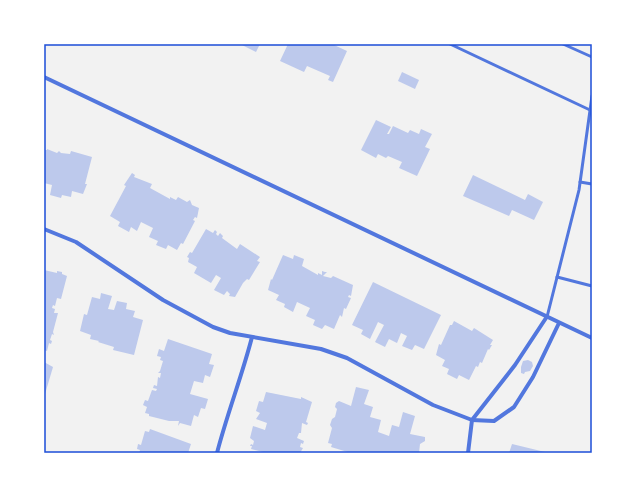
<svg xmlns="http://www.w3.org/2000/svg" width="636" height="497" font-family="'Work Sans',sans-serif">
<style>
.building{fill:#bdc9ec}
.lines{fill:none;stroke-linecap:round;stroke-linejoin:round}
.service{stroke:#5277de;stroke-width:3}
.minor{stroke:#5277de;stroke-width:4}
.neatline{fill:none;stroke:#1d4ed8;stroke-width:1.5}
</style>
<rect width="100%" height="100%" fill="#f2f2f2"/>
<g class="building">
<path d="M240 44H260L256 52Z"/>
<path d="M288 44H332L347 51 333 82 328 80 330 76 307 66 304 72 280 61Z"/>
<path d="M402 72 419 80 415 89 398 81Z"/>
<path d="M376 120 391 127 387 134H389L393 126 408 133 410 130 419 134 421 129 432 134 425 147 430 149 417 176 399 168 402 162 388 156 386 158 378 154 376 158 361 150Z"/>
<path d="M47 149 57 153 59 151 61 153 70 154 71 151 92 157 85 184H87L83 194 72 191 71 197 62 195 61 198 50 195 52 185 44 183V150H47Z"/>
<path d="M132 173 135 175 134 177 152 184 150 188 170 199V197L176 200 178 197 187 202 190 200 192 205 199 208 197 218 195 217 193 220 195 221 183 244 181 243 177 250 168 245 166 249 156 245 158 241 149 237 153 228 141 222 137 231 131 227 129 232 118 226 120 222 110 216 126 186 124 185Z"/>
<path d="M473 175 525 200 528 194 543 202 534 220 512 210 509 216 463 196Z"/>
<path d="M206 229 213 233 215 230 217 232 216 234 218 236 220 233 223 236 222 238 237 249 240 244 260 257 257 261 260 262 249 280 247 279 243 283 235 297 229 296 230 294 227 291 224 295 214 290 221 278 216 275 211 283 194 273 197 267 188 262 189 258 187 257 190 252 192 253Z"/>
<path d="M283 255 293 259 294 255 304 259 302 266 318 275V273L322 275V271L325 272H327L323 276 331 278 333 276 353 285 351 296 349 295 348 297 351 298 346 309 344 308 342 317 340 315 334 329 325 325 322 329 313 325 315 320 306 316 310 308 297 302 293 312 284 307 285 304 276 300 279 295 268 290 271 279 272 280Z"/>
<path d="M44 270 57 273V271L62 272V274L67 276 61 299 57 298 55 306 53 305 52 308 55 309 54 313H58L53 332 54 335 52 334 50 340 52 341 51 344 49 343 47 351 44 350Z"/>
<path d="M373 282 441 315 424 349 415 345 412 350 402 346 407 336 401 333 397 343 389 339 385 347 375 342 384 325 378 322 370 339 361 334 363 330 352 325Z"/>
<path d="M101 293 112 296 108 309 114 310 117 301 127 303 126 309 135 311 133 317 143 320 134 355 113 350 114 347 98 342 99 341 90 339 91 335 80 331 84 314 87 315 92 297 100 299Z"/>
<path d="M454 321 472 331 474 328 493 340 490 345H492L489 350 488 349 482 363 480 362 478 367 476 366 469 380 459 375 457 379 447 374 449 369 442 366 445 360 436 355 439 344 441 345 450 325H452Z"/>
<path d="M168 339 212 354 209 364 214 365 210 377 205 375 203 383 194 381 190 394 208 399 205 409 201 408 198 417 194 415 191 426 180 423 178 426 179 421H169L149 416V414L145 413 147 407 143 405 145 400 148 401 152 390 156 391 157 389 153 388 154 385 157 386 158 377 160 378 161 373H158L160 371 163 361 160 360 161 357 157 356 159 349 164 351Z"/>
<path d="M528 360 532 362 533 366 530 371 525 372 524 374 521 373V367L523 361Z"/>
<path d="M44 362 53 367 45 394H44Z"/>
<path d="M356 387 369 390 364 404 373 407 370 417 381 420 378 432 389 436 392 425 399 427 403 412 415 416 410 434 425 437V441L420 444 419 453 352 452 351 453 331 447 332 444 328 443 332 428 330 425 332 419 335 417 337 409 335 407 336 403 339 401 351 406Z"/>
<path d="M266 392 301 399V397L312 402 306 422 308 423 307 425 302 423 301 433H299L297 438 304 441 303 444 301 443 300 447 303 448 300 453H267L251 449 252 446H250L251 444 253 445 254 441 250 438 253 426 265 430 267 423 256 419 260 413 256 411 259 401 263 402Z"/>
<path d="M150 429 191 444 188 453H139L140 450 137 449 138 444 141 445 145 431 149 432Z"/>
<path d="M512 444 545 452V453H509Z"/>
</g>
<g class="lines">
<g class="service">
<path d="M450 44 590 110"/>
<path d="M563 44 592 57"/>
<path d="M580 182 592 184"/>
<path d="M557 277 592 286"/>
<path d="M547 317 579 190 592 96"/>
</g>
<g class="minor">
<path d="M44 77 592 338"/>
<path d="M44 229 76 242 163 300 213 327 230 333 321 349 347 358 433 405 472 420 494 421 514 407 533 377 559 323"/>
<path d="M217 453C227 414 242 376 252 337"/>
<path d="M468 453 472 420 515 365 546 318"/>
</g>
</g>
<rect width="636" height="497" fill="none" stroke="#ffffff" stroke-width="90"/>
<rect x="45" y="45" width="546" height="407" class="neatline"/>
</svg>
